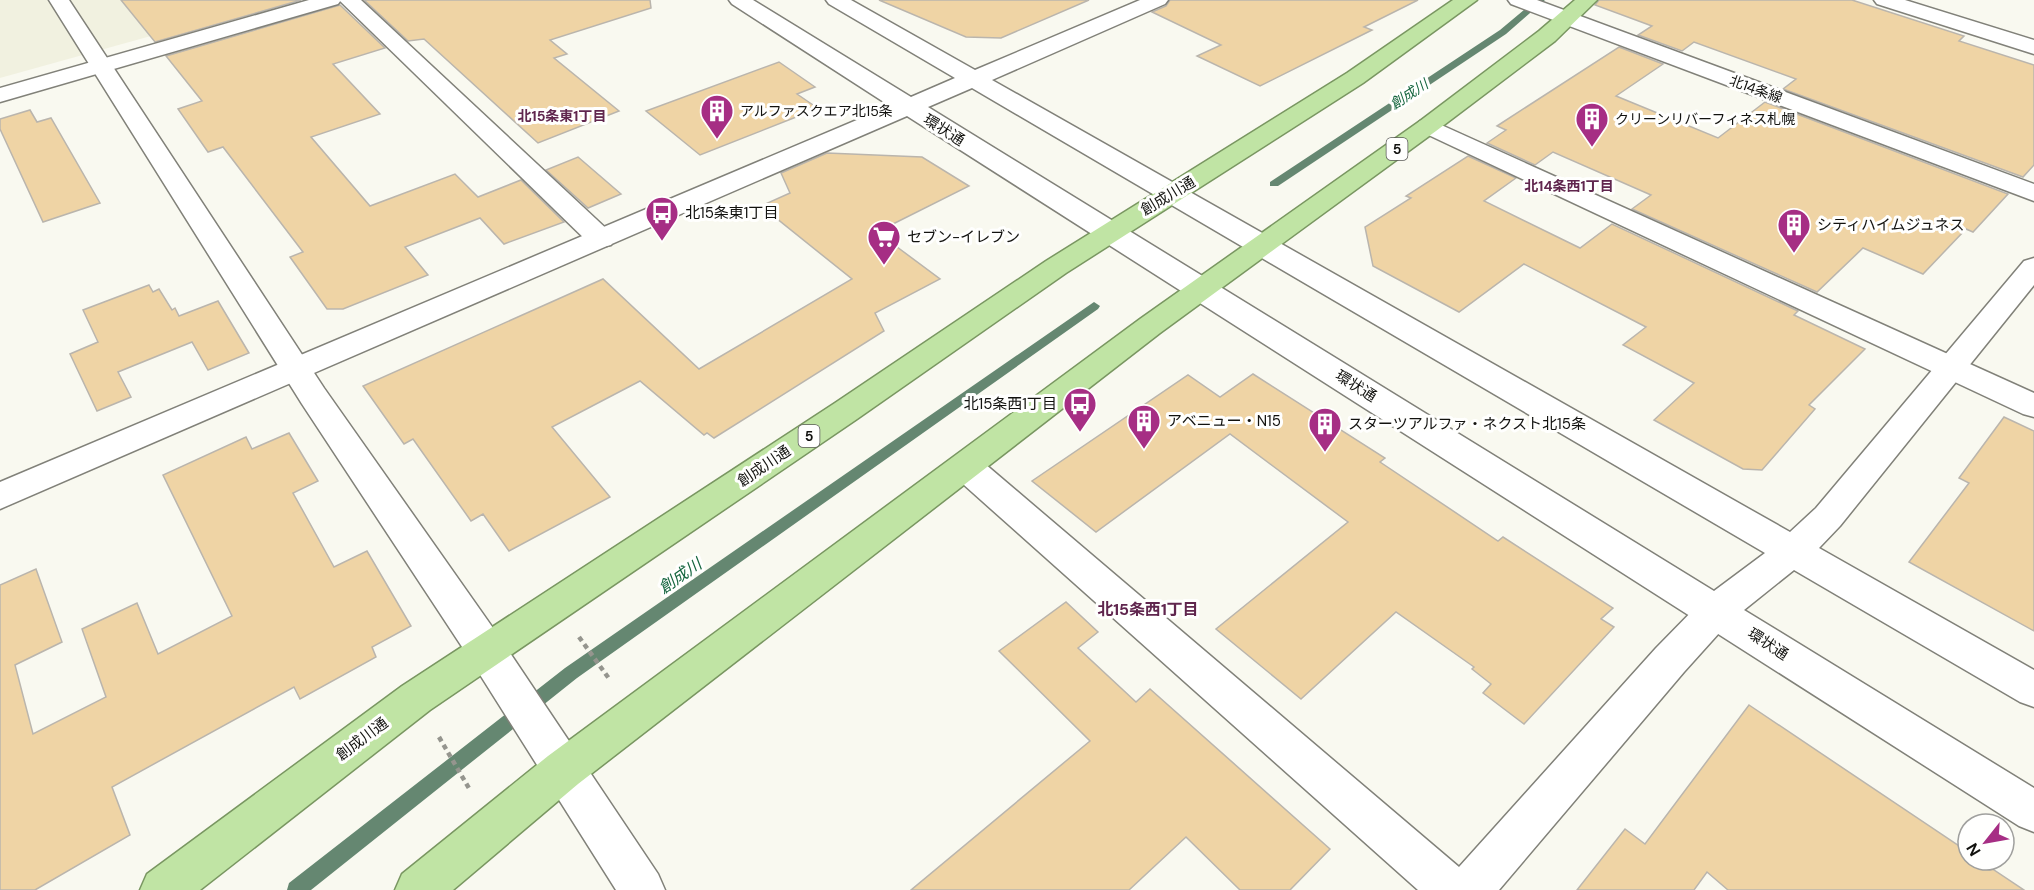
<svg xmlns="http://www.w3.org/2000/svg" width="2034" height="890" font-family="'DM Sans','Noto Sans JP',sans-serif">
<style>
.built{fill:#f1f1e0}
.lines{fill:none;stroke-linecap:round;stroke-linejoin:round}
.stream{fill:#658771;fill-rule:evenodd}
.building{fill:#efd4a5;stroke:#bab5ad;stroke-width:1.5}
.minor-casing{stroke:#818179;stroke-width:3}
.tertiary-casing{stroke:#818179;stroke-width:3}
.trunk-casing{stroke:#799661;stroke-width:3}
.path{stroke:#95958e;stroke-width:4.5;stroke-dasharray:5 4;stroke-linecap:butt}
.minor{fill:#fff;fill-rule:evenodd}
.tertiary{fill:#fff;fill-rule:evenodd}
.trunk{fill:#c0e4a4;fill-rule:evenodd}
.labels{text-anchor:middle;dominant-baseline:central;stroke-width:6;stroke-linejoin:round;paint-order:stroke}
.far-street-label{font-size:14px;fill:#12120f;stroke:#fffffe}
.far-water-label{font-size:14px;font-style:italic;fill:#14653e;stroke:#fffffe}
.far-poi-label{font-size:14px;fill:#12120f;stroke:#fffffe;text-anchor:start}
.far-neighbourhood-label{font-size:14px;font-weight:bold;fill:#60264e;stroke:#fffffe}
.shield{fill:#fffffe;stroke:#595957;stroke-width:1.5}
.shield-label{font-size:14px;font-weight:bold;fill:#12120f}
.street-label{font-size:15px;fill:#12120f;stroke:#fffffe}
.poi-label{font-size:15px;fill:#12120f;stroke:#fffffe;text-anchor:start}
.water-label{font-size:16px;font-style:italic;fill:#14653e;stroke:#fffffe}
.neighbourhood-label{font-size:16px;font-weight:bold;fill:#60264e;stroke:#fffffe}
</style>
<rect width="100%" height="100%" fill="#f9f9f0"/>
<path class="built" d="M0 0H280L0 78Z"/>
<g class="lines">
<g class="stream">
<path d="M1536 0H1545L1506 34 1278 186H1270V182L1500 30Z"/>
<path d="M1094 302 1100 306 1098 309 577 678 311 890H287L289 883 565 668Z"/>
</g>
</g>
<g class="building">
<path d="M121 0H301L155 42Z"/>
<path d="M364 0H650L651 8 550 40 567 54 554 58 619 111 538 143 424 39 408 41Z"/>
<path d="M879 0H1089L1001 38 966 37Z"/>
<path d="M1170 0H1418L1364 27 1372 30 1260 86 1197 56 1221 45 1152 12 1166 6Z"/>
<path d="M1599 0H1852L1964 36 1959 41 2034 65V165L2023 177 1783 89 1796 79 1694 42 1682 51 1638 35 1652 26 1595 5Z"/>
<path d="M340 5 385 48 333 64 380 114 311 137 370 206 455 174 478 197 521 180 564 222 504 244 480 218 405 247 428 275 343 309H327L290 257 303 252 223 147 208 152 178 109 202 101 166 56Z"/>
<path d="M1619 47 1663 64 1616 96 1718 138 1765 102 2008 194 1973 232 1966 229 1923 274 1863 248 1817 292 1632 209 1651 195 1553 152 1535 165 1487 143 1506 130 1497 126Z"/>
<path d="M779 62 815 87 797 94 816 107 811 108 814 110 700 155 646 111Z"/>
<path d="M30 110 37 122 51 118 100 203 43 222 0 129V119Z"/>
<path d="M827 153 922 157 969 186 877 232 940 279 875 313 884 331 714 438 707 433 704 435 640 381 552 427 610 497 509 551 483 514 471 521 413 439 404 444 363 386 603 279 699 369 852 279 761 206 790 193 781 173Z"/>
<path d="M1468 156 1516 178 1484 201 1580 248 1612 224 1798 311 1794 315 1865 349 1809 405 1815 409 1762 470 1743 469 1654 420 1694 383 1623 345 1646 327 1524 264 1459 312 1373 266 1365 227 1411 198 1406 196Z"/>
<path d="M578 157 621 194 588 208 546 170Z"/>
<path d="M149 285 153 292 159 289 172 310 175 308 179 316 218 301 249 353 208 370 192 342 118 372 131 397 97 411 70 354 98 342 83 310Z"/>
<path d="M1253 374 1385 458 1380 462 1498 541 1503 537 1613 608 1601 619 1614 627 1524 724 1483 693 1491 684 1472 669 1474 667 1396 612 1301 699 1216 629 1348 522 1230 434 1096 532 1032 481 1188 375 1220 397Z"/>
<path d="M2004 417 2034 431V631L1909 562 1969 483 1959 478Z"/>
<path d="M289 433 318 481 293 493 334 567 367 551 411 626 372 647 376 657 300 699 294 687 112 787 130 835 35 890H0V585L36 569 62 642 15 665 33 734 106 697 82 629 137 603 158 654 232 616 163 475 246 437 252 449Z"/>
<path d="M1066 602 1098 632 1078 648 1136 702 1150 689 1330 849 1290 890H1240L1186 837 1129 890H911L1090 741 999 651Z"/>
<path d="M1749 705 1968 852V860H1979L2024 890H1728L1707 872 1694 890H1577L1625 829 1645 844Z"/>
</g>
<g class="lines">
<g class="minor-casing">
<g id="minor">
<path d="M49 0H69L324 388 500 638 658 874 665 890H616L472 662 302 404Z"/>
<path d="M339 0H361L611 233 615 239 611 245 601 247 591 245Z"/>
<path d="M1874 0H1905L2034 40V54L1877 4Z"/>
<path d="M1428 119 2034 393V417L2023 414 1420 131 1416 126 1420 121Z"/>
<path d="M966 455 978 458 1459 867 1656 648 1703 600 1716 596 1729 600 1735 611 1729 622 1684 672 1499 890H1418L954 476 949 467 954 458Z"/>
</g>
</g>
<g class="tertiary-casing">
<g id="tertiary">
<path d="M309 0H341L338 4 0 102V88Z"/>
<path d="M729 0H753L911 97 955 78 829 4 826 0H851L975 70 1140 0H1168L1165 4 992 80 1790 532 1816 508 2024 261 2034 258V285L1840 526 1819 548 2034 670V707L2020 702 1794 570 1744 610 2034 788V832L2019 826 907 116 0 509V482L890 106 732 4ZM972 88 1765 553 1714 591 928 107Z"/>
<path d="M1508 0H1537L2034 184V201L1511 4Z"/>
</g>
</g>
<g class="trunk-casing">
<g id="trunk">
<path d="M1453 0H1477L1363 83 1066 273 857 419 430 710 200 890H140L147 874 402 686 835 403 1046 261 1347 73Z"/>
<path d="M1575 0H1597L1555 41 1436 131 1160 333 578 784 453 890H395L402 874 548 756 1140 319 1420 121 1539 31Z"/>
</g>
</g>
<g class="path">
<path d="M579 637 610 680"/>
<path d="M439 737 470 790"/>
</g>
<use href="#minor" class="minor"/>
<use href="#tertiary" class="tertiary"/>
<use href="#trunk" class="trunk"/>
</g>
<defs>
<g id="building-pin" transform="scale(1.725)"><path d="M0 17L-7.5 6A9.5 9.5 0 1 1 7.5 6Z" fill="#a62e84" stroke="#fffffe"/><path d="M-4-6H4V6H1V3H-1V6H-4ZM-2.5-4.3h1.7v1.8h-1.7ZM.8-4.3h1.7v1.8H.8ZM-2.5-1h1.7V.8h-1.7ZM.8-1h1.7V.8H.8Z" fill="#fff"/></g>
<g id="bus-pin" transform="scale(1.725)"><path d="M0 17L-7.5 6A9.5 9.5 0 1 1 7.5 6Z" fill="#a62e84" stroke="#fffffe"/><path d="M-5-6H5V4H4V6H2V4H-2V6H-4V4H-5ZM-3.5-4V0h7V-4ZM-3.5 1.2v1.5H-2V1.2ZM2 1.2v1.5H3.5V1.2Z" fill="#fff"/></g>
<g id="supermarket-pin" transform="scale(1.725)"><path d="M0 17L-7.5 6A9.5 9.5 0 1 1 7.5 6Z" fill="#a62e84" stroke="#fffffe"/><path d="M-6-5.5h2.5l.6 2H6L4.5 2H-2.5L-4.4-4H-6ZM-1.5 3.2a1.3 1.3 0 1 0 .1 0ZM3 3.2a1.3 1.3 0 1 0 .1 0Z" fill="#fff"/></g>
</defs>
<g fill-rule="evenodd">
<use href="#building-pin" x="717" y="111"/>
<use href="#building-pin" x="1592" y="119"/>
<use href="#bus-pin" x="662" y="213"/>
<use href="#building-pin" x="1794" y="225"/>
<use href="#supermarket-pin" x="884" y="237"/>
<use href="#bus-pin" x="1080" y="404"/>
<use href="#building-pin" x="1144" y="421"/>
<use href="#building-pin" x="1325" y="424"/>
</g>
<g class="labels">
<g class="far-street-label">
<text transform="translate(1756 89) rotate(20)">北14条線</text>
</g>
<g class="far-water-label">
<text transform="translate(1409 94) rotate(-33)">創成川</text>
</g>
<g class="far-poi-label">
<text x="740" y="111">アルファスクエア北15条</text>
<text x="1615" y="119">クリーンリバーフィネス札幌</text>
</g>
<g class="far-neighbourhood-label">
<text x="562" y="116">北15条東1丁目</text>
<text x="1569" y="186">北14条西1丁目</text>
</g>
<g class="shield">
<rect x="1386.5" y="138" width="21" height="22" rx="4.5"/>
<rect x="798.5" y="425" width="21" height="22" rx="4.5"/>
</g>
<g class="shield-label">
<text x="1397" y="149">5</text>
<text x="809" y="436">5</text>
</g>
<g class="street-label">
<text transform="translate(944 130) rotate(32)">環状通</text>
<text transform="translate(1168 196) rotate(-31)">創成川通</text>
<text transform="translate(1356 386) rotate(32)">環状通</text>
<text transform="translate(764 466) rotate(-34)">創成川通</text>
<text transform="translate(1768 644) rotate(33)">環状通</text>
<text transform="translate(362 739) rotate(-37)">創成川通</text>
</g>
<g class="poi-label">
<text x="685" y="213">北15条東1丁目</text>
<text x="1817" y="225">シティハイムジュネス</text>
<text x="907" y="237">セブン-イレブン</text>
<text x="1057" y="404" text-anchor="end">北15条西1丁目</text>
<text x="1167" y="421">アベニュー・N15</text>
<text x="1348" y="424">スターツアルファ・ネクスト北15条</text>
</g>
<g class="water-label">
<text transform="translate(680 576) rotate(-35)">創成川</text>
</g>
<g class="neighbourhood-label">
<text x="1148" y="609">北15条西1丁目</text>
</g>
</g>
<g transform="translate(1986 842) rotate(239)"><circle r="28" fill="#fffffe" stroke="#a0a09e" stroke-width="1.5"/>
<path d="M0-4.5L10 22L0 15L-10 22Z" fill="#a62e84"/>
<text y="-9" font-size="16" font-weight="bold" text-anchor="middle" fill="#12120f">N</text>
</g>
</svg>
